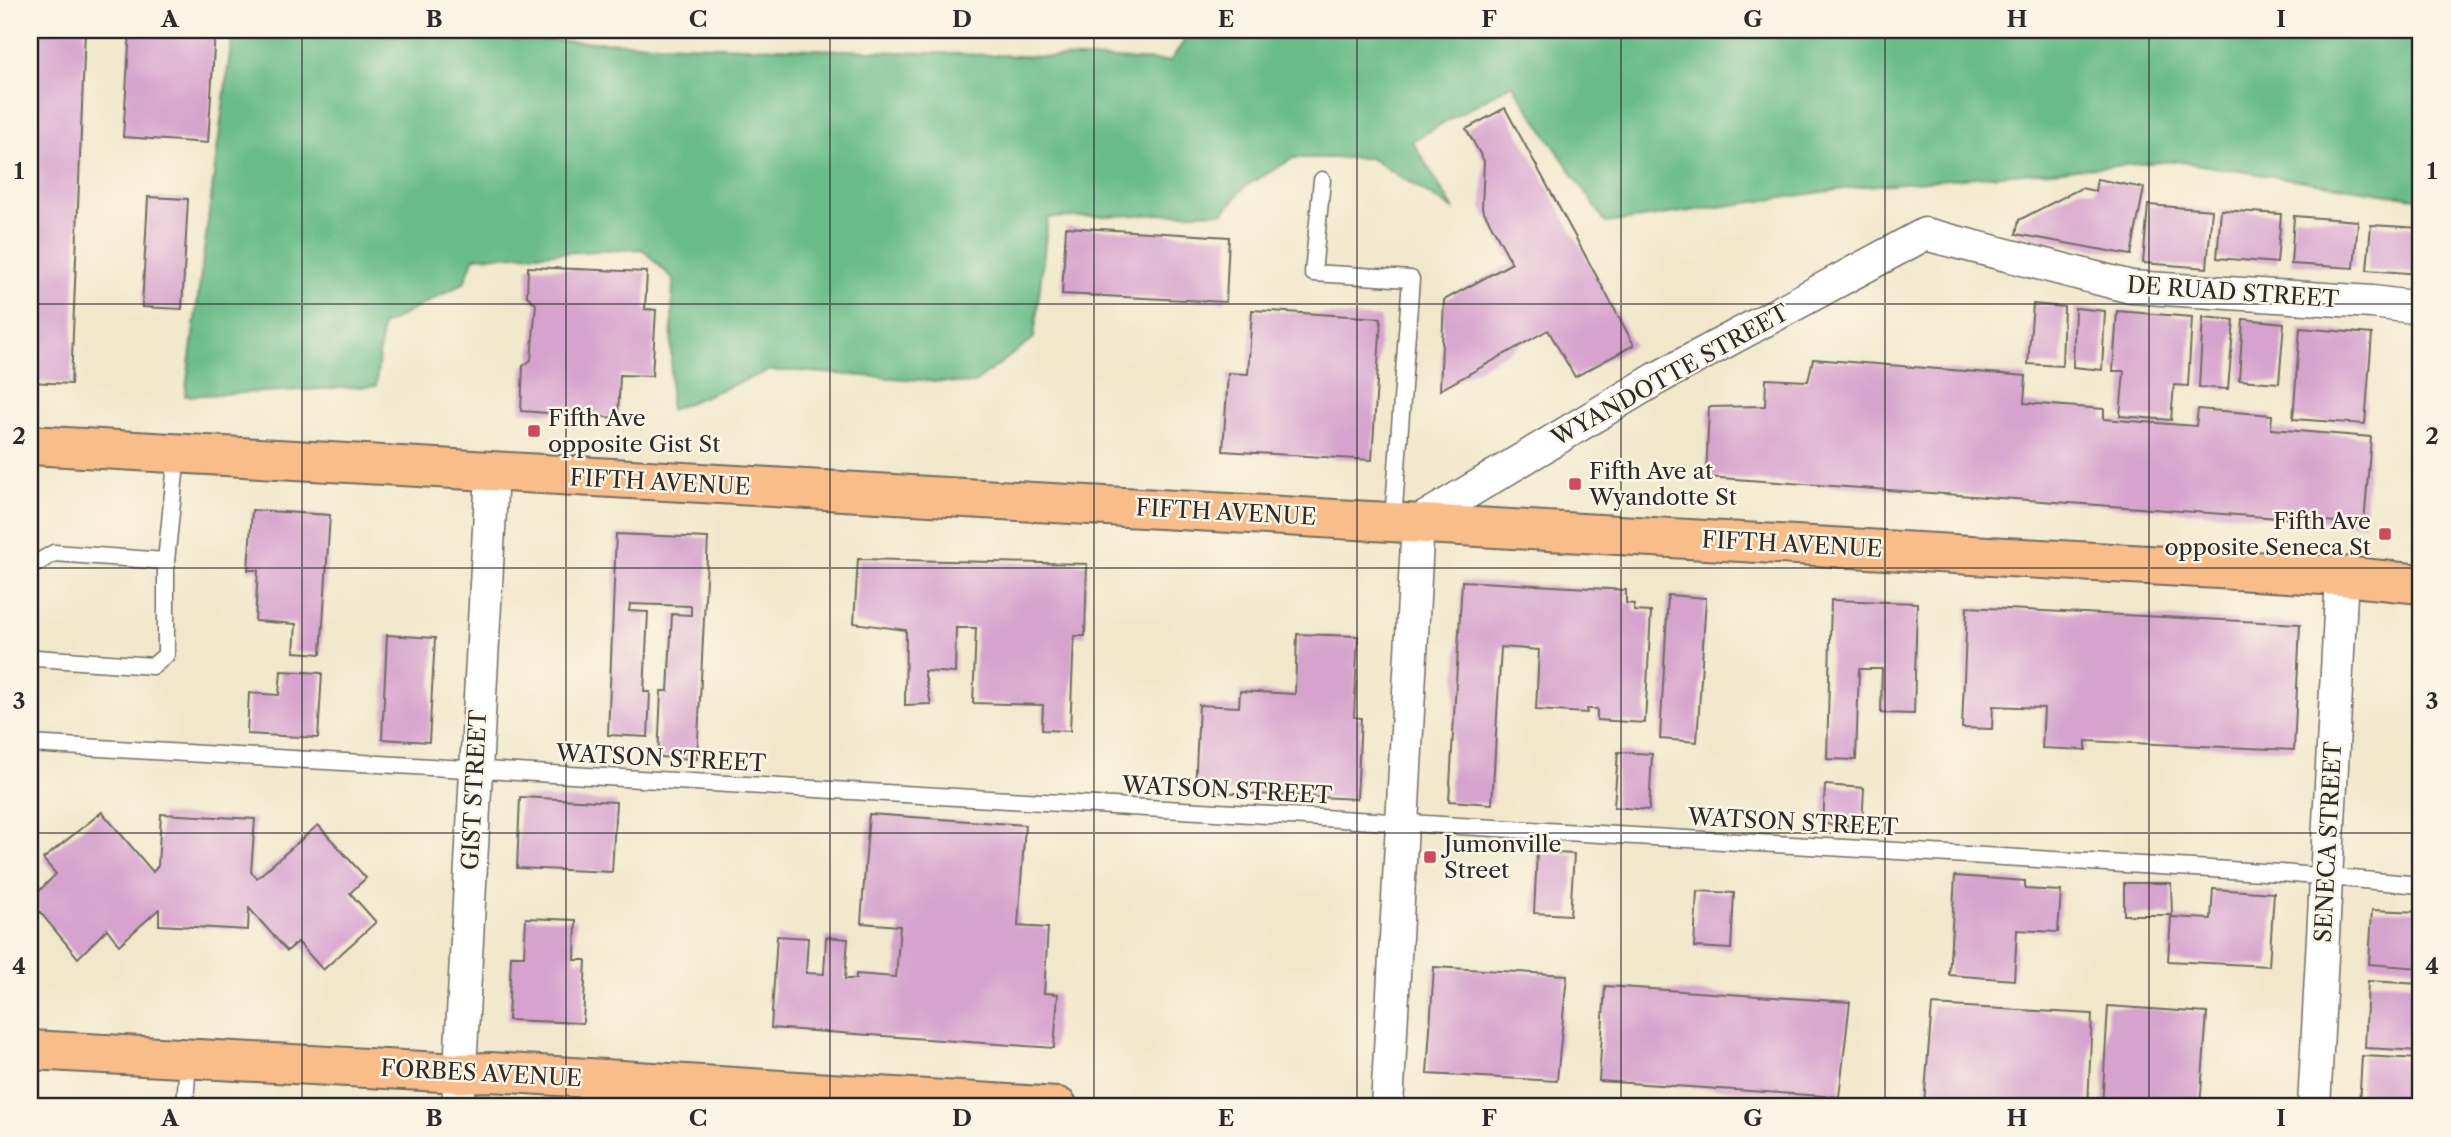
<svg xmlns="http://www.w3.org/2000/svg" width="2451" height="1137" font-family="'Libre Caslon Text',serif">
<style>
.forest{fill:#69bc88;stroke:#4a745a;stroke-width:2}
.building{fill:#d5a3ce}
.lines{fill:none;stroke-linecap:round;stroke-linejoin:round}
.lane-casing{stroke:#706d63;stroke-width:19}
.street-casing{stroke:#706d63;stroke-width:35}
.primary-casing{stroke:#706d63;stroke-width:42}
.lane{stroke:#fff;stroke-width:16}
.street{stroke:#fff;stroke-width:32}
.primary{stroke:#f8bd89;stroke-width:38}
.grid{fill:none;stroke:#2b2b2b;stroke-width:2;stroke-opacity:0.55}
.poi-dot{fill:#d1495b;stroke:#fcf5e5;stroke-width:2.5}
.labels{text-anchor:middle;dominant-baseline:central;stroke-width:5;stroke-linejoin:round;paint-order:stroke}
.street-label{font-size:23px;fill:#2b2b2b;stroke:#fcf5e5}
.poi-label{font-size:23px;fill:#2b2b2b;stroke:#fcf5e5;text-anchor:start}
.neatline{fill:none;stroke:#2b2b2b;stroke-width:2.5}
.grid-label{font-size:23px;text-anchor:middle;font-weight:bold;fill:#2b2b2b}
</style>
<rect width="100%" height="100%" fill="#fcf5e5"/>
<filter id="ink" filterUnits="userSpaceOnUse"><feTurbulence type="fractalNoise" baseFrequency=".0143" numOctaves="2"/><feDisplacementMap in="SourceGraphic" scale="14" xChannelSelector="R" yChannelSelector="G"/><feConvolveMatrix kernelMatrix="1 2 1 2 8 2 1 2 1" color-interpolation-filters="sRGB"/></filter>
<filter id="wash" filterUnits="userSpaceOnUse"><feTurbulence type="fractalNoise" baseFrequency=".00686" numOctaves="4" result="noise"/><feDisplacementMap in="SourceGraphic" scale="28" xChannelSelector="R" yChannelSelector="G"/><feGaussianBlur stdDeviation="1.57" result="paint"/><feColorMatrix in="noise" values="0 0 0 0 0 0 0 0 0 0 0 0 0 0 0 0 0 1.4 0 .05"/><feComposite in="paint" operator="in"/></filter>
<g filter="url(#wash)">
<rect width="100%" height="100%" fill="#f1e8cc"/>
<path class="forest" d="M233 30 1170 61 1192 30H2421V199L2175 161 1865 186 1606 223 1512 84 1412 141 1454 210 1370 158H1294L1244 187 1224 212 1048 218 1034 338 973 384 797 371H768L670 410 673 279 642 249 474 257 464 283 382 326 376 386 185 396Z"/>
<g id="blocks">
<g class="building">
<path d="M30 30H85L71 384 30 382Z"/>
<path d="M130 30 215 32 208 143 123 137Z"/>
<path d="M1505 108 1634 345 1575 377 1548 330 1440 390 1444 300 1512 263 1482 208 1484 161 1466 129Z"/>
<path d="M2097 179 2144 188 2131 255 2016 234 2019 220 2081 188 2095 191Z"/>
<path d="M148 197 188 199 182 309 142 307Z"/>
<path d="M2148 205 2212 210 2207 268 2143 263Z"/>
<path d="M2221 210 2281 214 2277 263 2217 258Z"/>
<path d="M2294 216 2358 221 2354 268 2291 264Z"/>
<path d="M2371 225 2421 228V274L2367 270Z"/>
<path d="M1066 227 1229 237 1226 302 1062 294Z"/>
<path d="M528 267 647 272 645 309 656 310 652 376 620 375 618 418 521 411 523 366 531 360 536 304 527 296Z"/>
<path d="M2033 304 2064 307 2062 366 2028 364Z"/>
<path d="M2075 308 2105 311 2102 370 2073 367Z"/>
<path d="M1252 310 1381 318 1372 460 1223 451 1228 373 1248 374Z"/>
<path d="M2117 311 2192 317 2188 386 2174 385 2171 420 2120 416 2124 371H2113Z"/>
<path d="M2203 317 2234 320 2228 389 2199 387Z"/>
<path d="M2243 319 2284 323 2279 383 2239 380Z"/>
<path d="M2300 328 2372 334 2365 424 2293 419Z"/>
<path d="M1813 359 2026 376 2024 403 2104 409V419L2196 426 2198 409 2272 415 2271 429 2371 437 2364 524 1706 477 1709 407 1765 406 1766 379 1808 381Z"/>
<path d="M252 510 330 515 321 654 294 652 296 624 255 621 258 570H248Z"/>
<path d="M616 534 708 538 697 759 658 757 661 691H668L672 614 691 615V606L630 604 629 611 648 612 644 692H650L648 737 608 735Z"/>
<path d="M858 559 1087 564 1085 636H1074L1070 731 1042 730 1043 705 973 703 976 628H956L955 673 924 671 931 704 905 705 906 630 854 623Z"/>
<path d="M1462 581 1626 590V603L1634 604V611L1651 612 1645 723 1597 720V709H1587V713L1536 710 1539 650 1501 647 1492 804 1449 801Z"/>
<path d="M1668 595 1706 598 1697 742 1660 739Z"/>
<path d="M1831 600 1917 603 1914 714 1881 713 1882 669H1859L1856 760 1827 759Z"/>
<path d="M1967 607 2300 624 2294 750 2086 741V750L2042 748 2044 708 1993 706 1992 729 1962 728Z"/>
<path d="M1297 634 1358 636 1354 717 1361 718 1357 799 1195 791 1199 705 1239 707 1240 691 1295 694Z"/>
<path d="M387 635 435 638 429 742 382 739Z"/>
<path d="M281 671 322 673 318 738 247 734 249 693 279 695Z"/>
<path d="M1618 752 1652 754 1649 810 1614 807Z"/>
<path d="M1825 785 1864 788 1862 826 1823 824Z"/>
<path d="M520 797 616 802 612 872 517 868Z"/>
<path d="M102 812 153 872 158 866 161 814 255 819 251 872 257 878 318 825 366 878 350 893 376 922 323 970 298 942 287 951 249 908 248 930 159 925V909L119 945 107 929 78 958 30 900 56 874 43 859Z"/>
<path d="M869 814 1025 825 1018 926 1048 928 1044 993 1058 994 1054 1048 771 1028 777 936 808 938 806 973 824 974 826 937 848 939 845 979H856V974L896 977 900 926 861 923Z"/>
<path d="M1537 852 1574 854 1570 915 1534 913Z"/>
<path d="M1955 876 2025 881V889L2061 891 2058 932 2017 930 2014 980 1949 975Z"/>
<path d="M2124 883H2171L2172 915H2124Z"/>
<path d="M2213 889 2274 893 2269 966 2168 961 2171 917 2211 919Z"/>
<path d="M1697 891 1734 893 1731 949 1694 947Z"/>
<path d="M2372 910 2421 912V968L2369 964Z"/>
<path d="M526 918 576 920 575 960H586L583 1023 508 1020 511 956H524Z"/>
<path d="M1434 967 1567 975 1557 1081 1427 1074Z"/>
<path d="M2368 981 2421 984V1051L2365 1048Z"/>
<path d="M1605 986 1850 1002 1839 1097 1599 1081Z"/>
<path d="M1932 1005 2092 1014 2088 1107H1981L1924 1104Z"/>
<path d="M2108 1006 2207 1013 2200 1107H2102Z"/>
<path d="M2362 1056 2421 1059V1107H2359Z"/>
</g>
</g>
</g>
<g filter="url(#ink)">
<use href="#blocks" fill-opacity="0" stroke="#706d63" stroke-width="2"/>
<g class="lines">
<g class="lane-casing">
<g id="lane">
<path d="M1322 180 1313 273 1411 279 1393 521"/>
<path d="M30 567 54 553 166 561"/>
<path d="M30 654 36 658 153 666 166 655V561L177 454"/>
<path d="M30 744 2281 873 2421 885"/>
<path d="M185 1107 188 1058"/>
</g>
</g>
<g class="street-casing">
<g id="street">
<path d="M458 1107 492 473"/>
<path d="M1387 1107 1418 522 1656 379 1925 234 2131 287 2372 302 2421 308"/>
<path d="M2314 1107 2342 576"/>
</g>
</g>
<g class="primary-casing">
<g id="primary">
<path d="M30 445 2342 576 2421 584"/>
<path d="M30 1050 460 1073 491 1072 1058 1107"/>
</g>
</g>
<use href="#lane" class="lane"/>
<use href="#street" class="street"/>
<use href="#primary" class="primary"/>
</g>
</g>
<path class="grid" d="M302 30V1107M566 30V1107M830 30V1107M1094 30V1107M1357 30V1107M1621 30V1107M1885 30V1107M2149 30V1107M30 304H2421M30 568H2421M30 833H2421"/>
<g class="poi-dot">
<rect x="527" y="424" width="14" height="14" rx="3.5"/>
<rect x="1568" y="477" width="14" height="14" rx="3.5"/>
<rect x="2378" y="527" width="14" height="14" rx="3.5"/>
<rect x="1423" y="850" width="14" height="14" rx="3.5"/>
</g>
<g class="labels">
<g class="street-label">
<text transform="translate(2233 292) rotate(4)">DE RUAD STREET</text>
<text transform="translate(1670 375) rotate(-29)">WYANDOTTE STREET</text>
<text transform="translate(660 482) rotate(3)">FIFTH AVENUE</text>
<text transform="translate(1226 512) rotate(3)">FIFTH AVENUE</text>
<text transform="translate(1792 544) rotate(3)">FIFTH AVENUE</text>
<text transform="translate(661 758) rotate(3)">WATSON STREET</text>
<text transform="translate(474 790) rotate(-87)">GIST STREET</text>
<text transform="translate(1227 790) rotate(3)">WATSON STREET</text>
<text transform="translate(1793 822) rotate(3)">WATSON STREET</text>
<text transform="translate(2328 842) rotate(-87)">SENECA STREET</text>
<text transform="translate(481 1073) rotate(3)">FORBES AVENUE</text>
</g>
<g class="poi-label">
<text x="548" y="418">Fifth Ave<tspan x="548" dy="26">opposite Gist St</tspan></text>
<text x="1589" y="471">Fifth Ave at<tspan x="1589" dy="26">Wyandotte St</tspan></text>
<text x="2371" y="521" text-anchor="end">Fifth Ave<tspan x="2371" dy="26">opposite Seneca St</tspan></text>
<text x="1444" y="844">Jumonville<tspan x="1444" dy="26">Street</tspan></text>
</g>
</g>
<rect width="2451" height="1137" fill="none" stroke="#fcf5e5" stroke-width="77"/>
<rect x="38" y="38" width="2374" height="1060" class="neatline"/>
<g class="grid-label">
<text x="170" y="27">A</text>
<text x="434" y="27">B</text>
<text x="698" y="27">C</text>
<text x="962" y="27">D</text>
<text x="1226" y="27">E</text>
<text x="1489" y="27">F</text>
<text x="1753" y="27">G</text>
<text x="2017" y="27">H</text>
<text x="2281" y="27">I</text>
<text x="19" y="179">1</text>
<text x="2432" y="179">1</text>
<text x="19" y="444">2</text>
<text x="2432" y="444">2</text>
<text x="19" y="709">3</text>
<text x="2432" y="709">3</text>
<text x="19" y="974">4</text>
<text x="2432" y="974">4</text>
<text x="170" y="1126">A</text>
<text x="434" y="1126">B</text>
<text x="698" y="1126">C</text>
<text x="962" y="1126">D</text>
<text x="1226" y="1126">E</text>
<text x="1489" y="1126">F</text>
<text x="1753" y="1126">G</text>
<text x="2017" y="1126">H</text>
<text x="2281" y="1126">I</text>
</g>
</svg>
